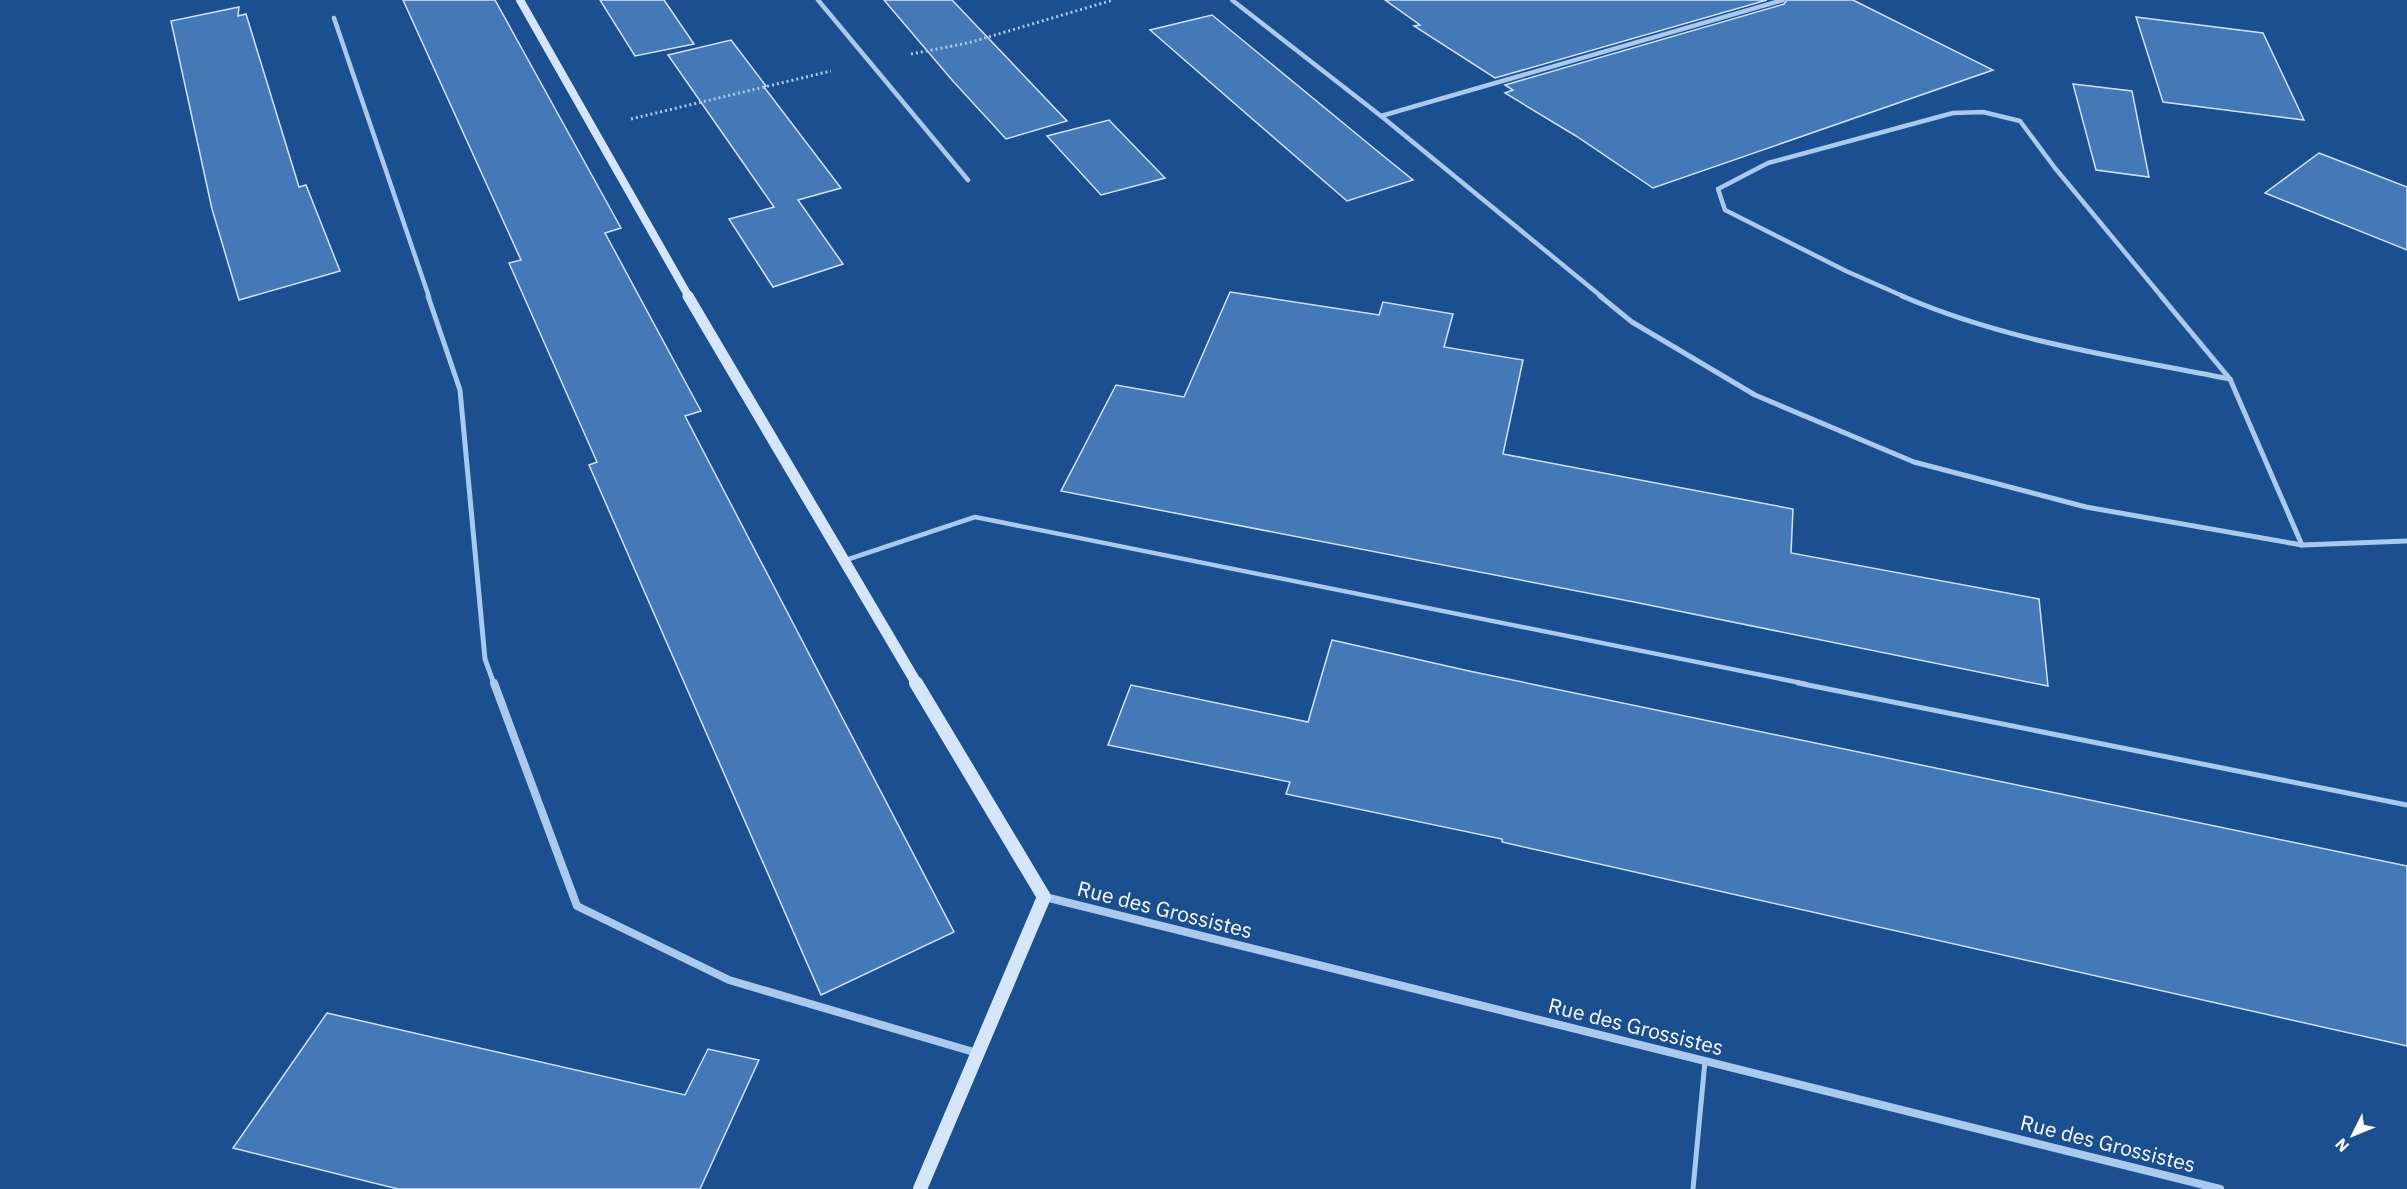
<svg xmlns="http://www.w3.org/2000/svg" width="2407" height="1189" font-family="'IBM Plex Sans',sans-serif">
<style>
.building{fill:#4478b7;stroke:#cfe3fa;stroke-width:1.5}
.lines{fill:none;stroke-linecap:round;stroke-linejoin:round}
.path{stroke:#a9c9ee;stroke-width:3;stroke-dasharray:2 3;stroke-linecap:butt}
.lane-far1{stroke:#a9c9ee;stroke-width:4.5}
.lane{stroke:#a9c9ee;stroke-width:5}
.street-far2{stroke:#a9c9ee;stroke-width:4.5}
.street-far1{stroke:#a9c9ee;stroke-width:5}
.street{stroke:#a9c9ee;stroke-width:8}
.secondary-far2{stroke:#d6e6fa;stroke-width:8}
.secondary-far1{stroke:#d6e6fa;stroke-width:11}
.secondary{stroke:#d6e6fa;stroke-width:14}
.labels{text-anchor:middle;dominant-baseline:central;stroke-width:4.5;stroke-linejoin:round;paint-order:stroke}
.near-street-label{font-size:21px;fill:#fff;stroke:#1b4f8f}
</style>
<rect width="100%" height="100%" fill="#1b4f8f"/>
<g class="building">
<path d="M403 0H495L621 228 605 233 701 411 685 416 954 932 821 995 589 465 597 462 509 263 521 260Z"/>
<path d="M600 0H664L694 44 635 56Z"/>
<path d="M884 0H952L1067 121 1006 139 952 80Z"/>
<path d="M1385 0H1767L1495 78 1414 26 1420 25Z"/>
<path d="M1787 0H1853L1993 70 1653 188 1576 136 1505 93 1513 90 1505 85 1784 4Z"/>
<path d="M239 7 238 16 246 14 299 187 306 185 340 271 239 300 212 209 171 21Z"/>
<path d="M1212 15 1376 150 1413 180 1347 201 1150 30Z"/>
<path d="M2136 17 2263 33 2304 120 2163 102Z"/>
<path d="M731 40 766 86 764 87 841 188 798 200 843 264 773 287 729 219 774 207 668 55Z"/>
<path d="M2073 84 2132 91 2149 177 2096 170Z"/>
<path d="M1109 120 1165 178 1101 195 1047 136Z"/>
<path d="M2319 153 2407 187V250L2265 193Z"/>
<path d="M1230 292 1379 315 1383 302 1453 314 1444 347 1523 360 1503 454 1793 509 1791 553 2039 599 2048 686 1634 602 1061 491 1116 385 1184 397Z"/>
<path d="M1332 640 1469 671 2407 866V1046L1502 842V839L1286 794 1290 782 1108 745 1131 685 1308 722Z"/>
<path d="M327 1013 685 1095 708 1049 759 1060 700 1189H398L233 1148Z"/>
</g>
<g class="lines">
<g class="path">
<path d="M911 54 968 43 1113 0"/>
<path d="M631 119 831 71"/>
</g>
<path class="lane-far1" d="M846 560 975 517 1806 684"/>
<g class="lane">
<path d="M1798 683 2407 805"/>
<path d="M1693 1189 1705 1061"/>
</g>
<g class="street-far2">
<path d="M818 0 968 180"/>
<path d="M1232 0 1381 116 1602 297"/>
<path d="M334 18 429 297"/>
<path d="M1381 116 1783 0"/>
<path d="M1905 297 1846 271 1725 210 1718 189 1768 163 1953 113 1983 112 2020 121 2055 168 2162 297"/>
</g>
<g class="street-far1">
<path d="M428 296 460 390 485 659 494 684"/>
<path d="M1600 296 1632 322 1755 395 1914 462 2086 507 2302 545 2407 541"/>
<path d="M1902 296C2006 341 2119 357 2230 379"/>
<path d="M2161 296 2230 379"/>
<path d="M2230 379 2302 545"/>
</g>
<g class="street">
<path d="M494 683 577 906 729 980 977 1053"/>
<path d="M1045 897 2220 1189"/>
</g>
<path class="secondary-far2" d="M520 0 689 297"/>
<path class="secondary-far1" d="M688 296 917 684"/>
<path class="secondary" d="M916 683 1044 897 920 1189"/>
</g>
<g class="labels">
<g class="near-street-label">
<text transform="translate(1165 909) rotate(14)">Rue des Grossistes</text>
<text transform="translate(1636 1026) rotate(14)">Rue des Grossistes</text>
<text transform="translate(2108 1143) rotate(14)">Rue des Grossistes</text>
</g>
</g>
<g transform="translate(2353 1135) rotate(227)" stroke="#1b4f8f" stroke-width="4.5" paint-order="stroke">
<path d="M0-4.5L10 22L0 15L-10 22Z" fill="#ffffff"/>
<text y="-9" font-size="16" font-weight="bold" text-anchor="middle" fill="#ffffff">N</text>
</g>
</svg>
